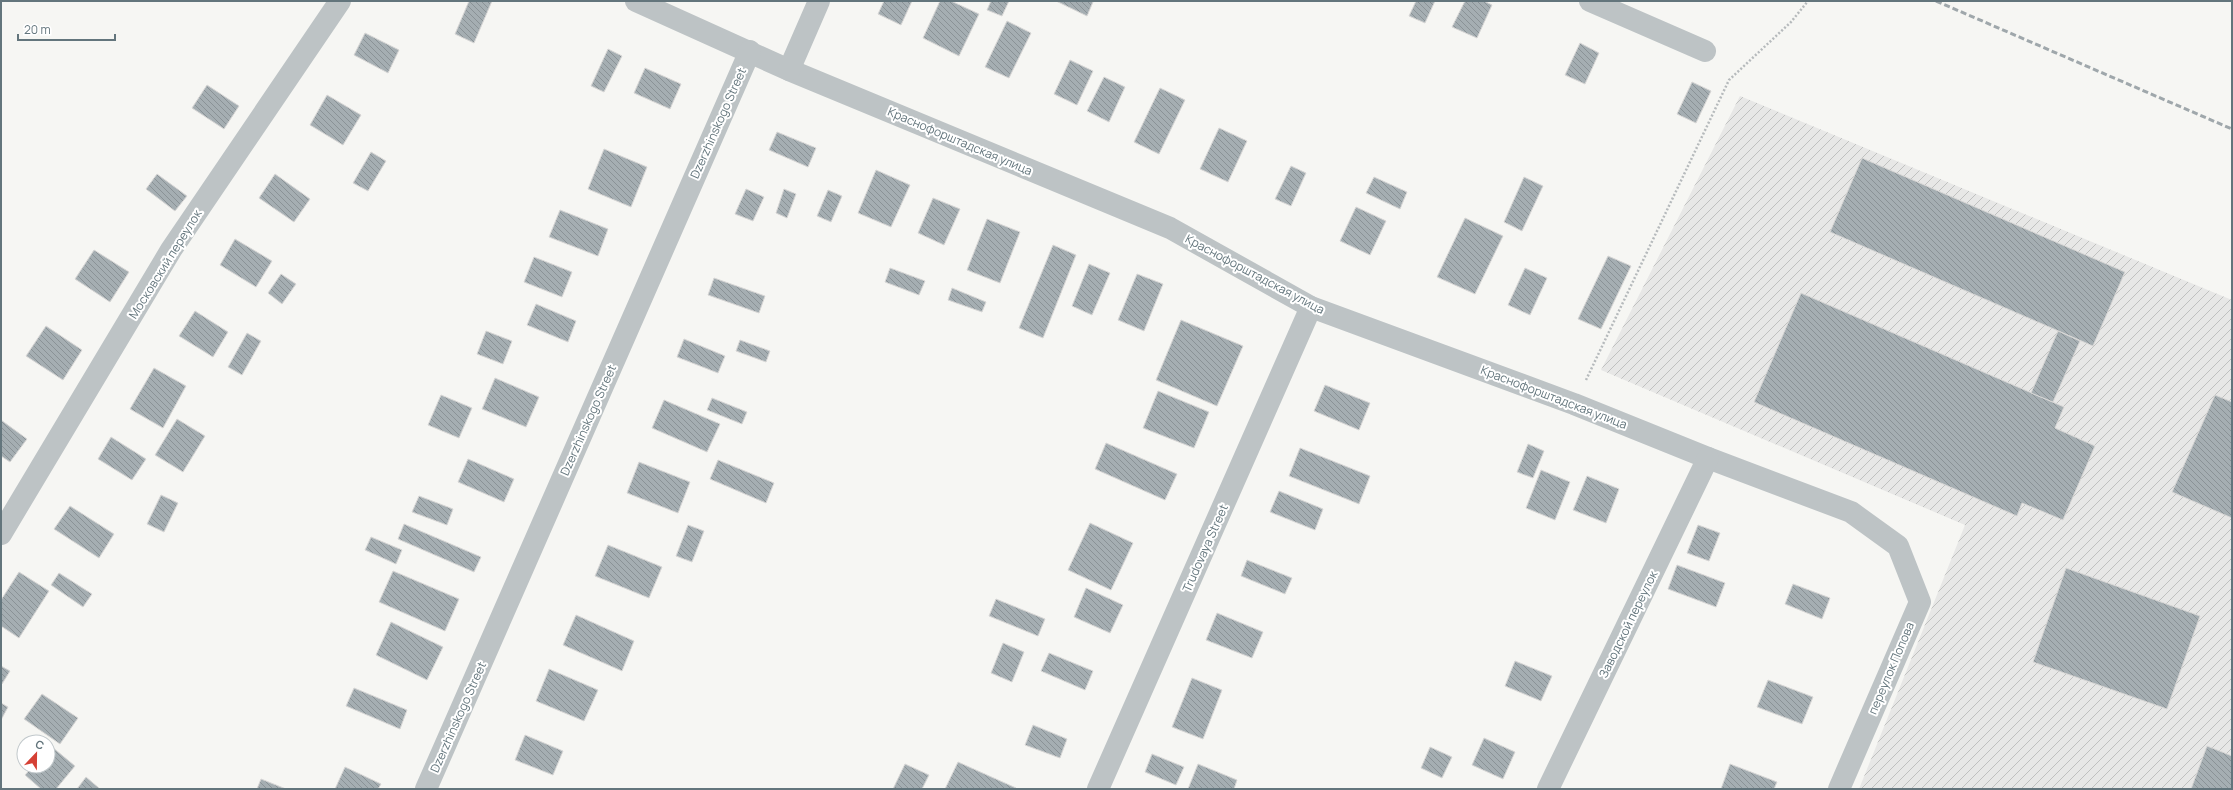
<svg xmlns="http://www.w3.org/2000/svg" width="2233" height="790" font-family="Manrope,sans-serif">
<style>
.industrial{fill:url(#industrial-furrows)}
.building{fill:url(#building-back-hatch);stroke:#d8d7d6}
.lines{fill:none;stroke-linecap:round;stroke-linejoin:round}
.path{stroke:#b6babc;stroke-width:2.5;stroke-dasharray:2 2;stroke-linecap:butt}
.street{stroke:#bdc3c5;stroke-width:22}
.rail{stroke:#9fa7ab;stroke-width:3;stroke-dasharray:6 3;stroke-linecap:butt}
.labels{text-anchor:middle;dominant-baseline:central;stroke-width:4;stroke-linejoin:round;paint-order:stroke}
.street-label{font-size:12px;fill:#63757c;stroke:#fff}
</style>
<defs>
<pattern id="industrial-furrows" width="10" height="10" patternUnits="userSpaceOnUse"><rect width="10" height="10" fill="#e7e7e6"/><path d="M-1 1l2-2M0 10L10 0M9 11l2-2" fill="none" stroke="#bfc0bf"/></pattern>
<pattern id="building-back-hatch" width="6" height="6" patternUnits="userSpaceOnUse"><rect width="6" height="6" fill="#a5aeb2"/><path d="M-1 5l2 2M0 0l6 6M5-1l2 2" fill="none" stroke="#8a9296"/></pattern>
</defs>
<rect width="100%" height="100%" fill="#f6f6f3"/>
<path class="industrial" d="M1740 96 2232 300V789H1859L1965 525 1601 370Z"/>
<g class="building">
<path d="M469 1H492L474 43 455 34Z"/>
<path d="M884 1H912L901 25 878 14Z"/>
<path d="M940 1H951L979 14 959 56 923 38Z"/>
<path d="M991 1H1009L1002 16 987 10Z"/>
<path d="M1056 1H1091L1093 2 1087 16Z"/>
<path d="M1416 1H1435L1425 23 1409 16Z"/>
<path d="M1465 1H1484L1492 5 1477 38 1452 27Z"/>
<path d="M1007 21 1031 33 1009 78 985 67Z"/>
<path d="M365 33 399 50 388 73 354 55Z"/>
<path d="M1580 43 1599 53 1585 84 1565 75Z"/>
<path d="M608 49 622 56 604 92 591 86Z"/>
<path d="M1070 60 1093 71 1077 105 1054 94Z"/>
<path d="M645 68 681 84 670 109 634 93Z"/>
<path d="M1104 77 1125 87 1109 122 1087 111Z"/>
<path d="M1692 82 1711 91 1696 123 1677 114Z"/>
<path d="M207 85 239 106 224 129 192 108Z"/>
<path d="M1160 88 1185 100 1159 154 1134 142Z"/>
<path d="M327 95 361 115 343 145 310 125Z"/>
<path d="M1219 128 1247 141 1228 182 1200 169Z"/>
<path d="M777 132 816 148 808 167 769 150Z"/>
<path d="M604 149 647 167 631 207 588 189Z"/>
<path d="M371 152 386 161 368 191 353 183Z"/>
<path d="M1862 158 2125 272 2093 346 1830 232Z"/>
<path d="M1291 166 1306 173 1291 206 1275 199Z"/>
<path d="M876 170 910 185 891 227 858 213Z"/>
<path d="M157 174 187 196 175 211 146 189Z"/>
<path d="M275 174 310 199 294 222 259 198Z"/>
<path d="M1374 177 1407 192 1400 209 1366 193Z"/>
<path d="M1524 177 1543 186 1522 231 1504 222Z"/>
<path d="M746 189 764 197 753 221 735 214Z"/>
<path d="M784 189 796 194 787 218 776 213Z"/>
<path d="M828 190 842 196 831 222 817 216Z"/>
<path d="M933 198 960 209 944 245 918 233Z"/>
<path d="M1356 207 1386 221 1370 255 1340 241Z"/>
<path d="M560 210 608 229 598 256 549 237Z"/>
<path d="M1465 218 1503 236 1475 294 1437 277Z"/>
<path d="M987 219 1020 232 1000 283 967 270Z"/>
<path d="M235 239 272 261 256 287 220 265Z"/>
<path d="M1053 245 1076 255 1043 338 1019 328Z"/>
<path d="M94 250 129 272 110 302 75 279Z"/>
<path d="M1608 256 1631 266 1601 329 1578 319Z"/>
<path d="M534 257 572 272 562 297 524 282Z"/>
<path d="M1089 264 1110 273 1092 315 1072 306Z"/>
<path d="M890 268 925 281 919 295 885 282Z"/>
<path d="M1525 268 1547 278 1530 315 1508 305Z"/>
<path d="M281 274 296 284 282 304 268 293Z"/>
<path d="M1137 274 1163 284 1144 331 1118 320Z"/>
<path d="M714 278 765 296 759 313 708 295Z"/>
<path d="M952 288 986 302 982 312 948 300Z"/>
<path d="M1801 293 2064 407 2055 428 2095 446 2063 520 2022 503 2017 516 1754 402Z"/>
<path d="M536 304 576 321 568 342 527 325Z"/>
<path d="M195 311 228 332 213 357 179 336Z"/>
<path d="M1181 320 1243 346 1217 406 1156 380Z"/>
<path d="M46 326 82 350 63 380 26 356Z"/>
<path d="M486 331 512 341 503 364 477 354Z"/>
<path d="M2058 331 2080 341 2053 402 2031 393Z"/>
<path d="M247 333 261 341 242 375 228 367Z"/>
<path d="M684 339 725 356 718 373 677 357Z"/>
<path d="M740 340 770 351 766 362 736 351Z"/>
<path d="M154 368 186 386 163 428 130 409Z"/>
<path d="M495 378 539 397 526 427 482 409Z"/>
<path d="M1325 385 1370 403 1359 430 1314 411Z"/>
<path d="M1158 391 1209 412 1194 448 1143 428Z"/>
<path d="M441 395 472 408 459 438 428 425Z"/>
<path d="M2215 395 2232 402V518L2172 492Z"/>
<path d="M712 398 747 412 742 424 707 410Z"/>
<path d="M664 400 720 424 707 452 652 428Z"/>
<path d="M177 419 205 436 183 472 155 455Z"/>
<path d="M1 420 27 439 10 462 1 456Z"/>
<path d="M111 437 146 459 132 480 98 459Z"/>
<path d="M1106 443 1177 474 1165 500 1095 469Z"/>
<path d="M1528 444 1544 451 1533 478 1517 472Z"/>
<path d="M1300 448 1370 476 1359 504 1289 476Z"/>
<path d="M468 459 514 479 504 502 458 482Z"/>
<path d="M718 460 774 483 766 503 710 479Z"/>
<path d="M639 462 690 482 678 513 627 493Z"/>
<path d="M1541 470 1570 482 1555 520 1526 508Z"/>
<path d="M1587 476 1619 489 1606 523 1573 510Z"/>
<path d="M1279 491 1323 509 1315 530 1270 512Z"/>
<path d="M161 495 178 503 164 532 147 524Z"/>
<path d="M419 496 453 509 447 525 412 512Z"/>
<path d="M70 506 114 534 99 558 54 529Z"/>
<path d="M1090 523 1133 543 1111 590 1068 570Z"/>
<path d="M404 524 481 557 474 572 398 539Z"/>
<path d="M688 525 704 531 692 562 676 556Z"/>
<path d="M1698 525 1720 533 1709 561 1687 553Z"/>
<path d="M371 537 402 550 396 564 365 550Z"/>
<path d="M608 545 662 567 649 598 595 576Z"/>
<path d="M1247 560 1292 578 1285 594 1241 576Z"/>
<path d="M1677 565 1725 583 1716 607 1668 589Z"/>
<path d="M2066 568 2200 616 2167 709 2033 662Z"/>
<path d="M393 571 459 599 445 631 379 602Z"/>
<path d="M19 572 49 591 19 638 1 626V600Z"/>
<path d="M59 573 92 594 83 607 51 585Z"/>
<path d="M1793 584 1830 598 1822 619 1785 604Z"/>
<path d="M1086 588 1123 605 1110 633 1074 617Z"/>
<path d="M996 599 1045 619 1038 636 989 616Z"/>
<path d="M1217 613 1263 632 1252 658 1206 640Z"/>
<path d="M576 615 634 641 622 671 563 645Z"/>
<path d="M391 622 443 647 427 680 376 655Z"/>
<path d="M1003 643 1024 652 1012 682 991 673Z"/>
<path d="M1049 653 1093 671 1085 690 1041 671Z"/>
<path d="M1515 661 1552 676 1541 701 1505 686Z"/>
<path d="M1 666 10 671 2 684 1 683Z"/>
<path d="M549 669 598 690 584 721 536 701Z"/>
<path d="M1192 678 1222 690 1203 739 1172 727Z"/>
<path d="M1768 680 1813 697 1802 724 1757 707Z"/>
<path d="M354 688 407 710 400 729 346 706Z"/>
<path d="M42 694 78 718 60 744 24 719Z"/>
<path d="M1 703 8 707 1 720Z"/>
<path d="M1033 725 1067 739 1060 758 1025 745Z"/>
<path d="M525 735 563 751 553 775 515 760Z"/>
<path d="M1484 738 1515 752 1503 779 1472 765Z"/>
<path d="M51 746 75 766 56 789H41L25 775 33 766H48V749Z"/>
<path d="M2207 746 2232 756V789H2191Z"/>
<path d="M1430 747 1452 757 1442 778 1421 768Z"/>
<path d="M1152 754 1184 767 1176 785 1145 772Z"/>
<path d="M958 762 1016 788V789H945Z"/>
<path d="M905 764 929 775 922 789H893Z"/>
<path d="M1198 764 1237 780 1234 789H1188Z"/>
<path d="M1730 764 1777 782 1774 789H1721Z"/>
<path d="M345 767 381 784 378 789H335Z"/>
<path d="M86 777 100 789H77Z"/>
<path d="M261 779 286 789H257Z"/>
</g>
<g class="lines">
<path class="path" d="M1586 380 1729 80 1791 22 1808 1"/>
<g class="street">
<path d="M636 1 789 70 1170 228 1311 307 1574 404 1708 458 1851 512 1898 546 1920 602 1839 789"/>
<path d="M1590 1 1705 51"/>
<path d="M789 70 819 1"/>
<path d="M1 534 171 250 340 1"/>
<path d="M426 789 750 51"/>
<path d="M1098 789 1311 307"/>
<path d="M1548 789 1708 458"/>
</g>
<path class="rail" d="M1936 1 2232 129"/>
</g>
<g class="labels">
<g class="street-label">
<text transform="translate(718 123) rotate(-66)">Dzerzhinskogo Street</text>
<text transform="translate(960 141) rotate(23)">Краснофорштадская улица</text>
<text transform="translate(165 264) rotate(-58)">Московский переулок</text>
<text transform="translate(1255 274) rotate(28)">Краснофорштадская улица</text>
<text transform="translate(1554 397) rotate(21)">Краснофорштадская улица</text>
<text transform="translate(588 420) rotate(-66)">Dzerzhinskogo Street</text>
<text transform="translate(1205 548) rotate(-66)">Trudovaya Street</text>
<text transform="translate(1628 624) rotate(-64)">Заводской переулок</text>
<text transform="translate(1891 668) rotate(-67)">переулок Попова</text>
<text transform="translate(458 717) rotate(-66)">Dzerzhinskogo Street</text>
</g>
</g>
<rect width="2233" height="790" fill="none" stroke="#63757c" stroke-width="4"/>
<g transform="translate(36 754) rotate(22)"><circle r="19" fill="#ffffff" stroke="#c1c8cb"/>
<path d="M0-3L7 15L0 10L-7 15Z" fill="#d54034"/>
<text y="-6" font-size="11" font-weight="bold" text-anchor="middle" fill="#63757c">С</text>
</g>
<path d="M18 34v6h97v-6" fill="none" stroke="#63757c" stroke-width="2"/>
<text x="24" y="34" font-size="12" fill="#63757c" stroke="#ffffff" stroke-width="3" paint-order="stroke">20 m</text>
</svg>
